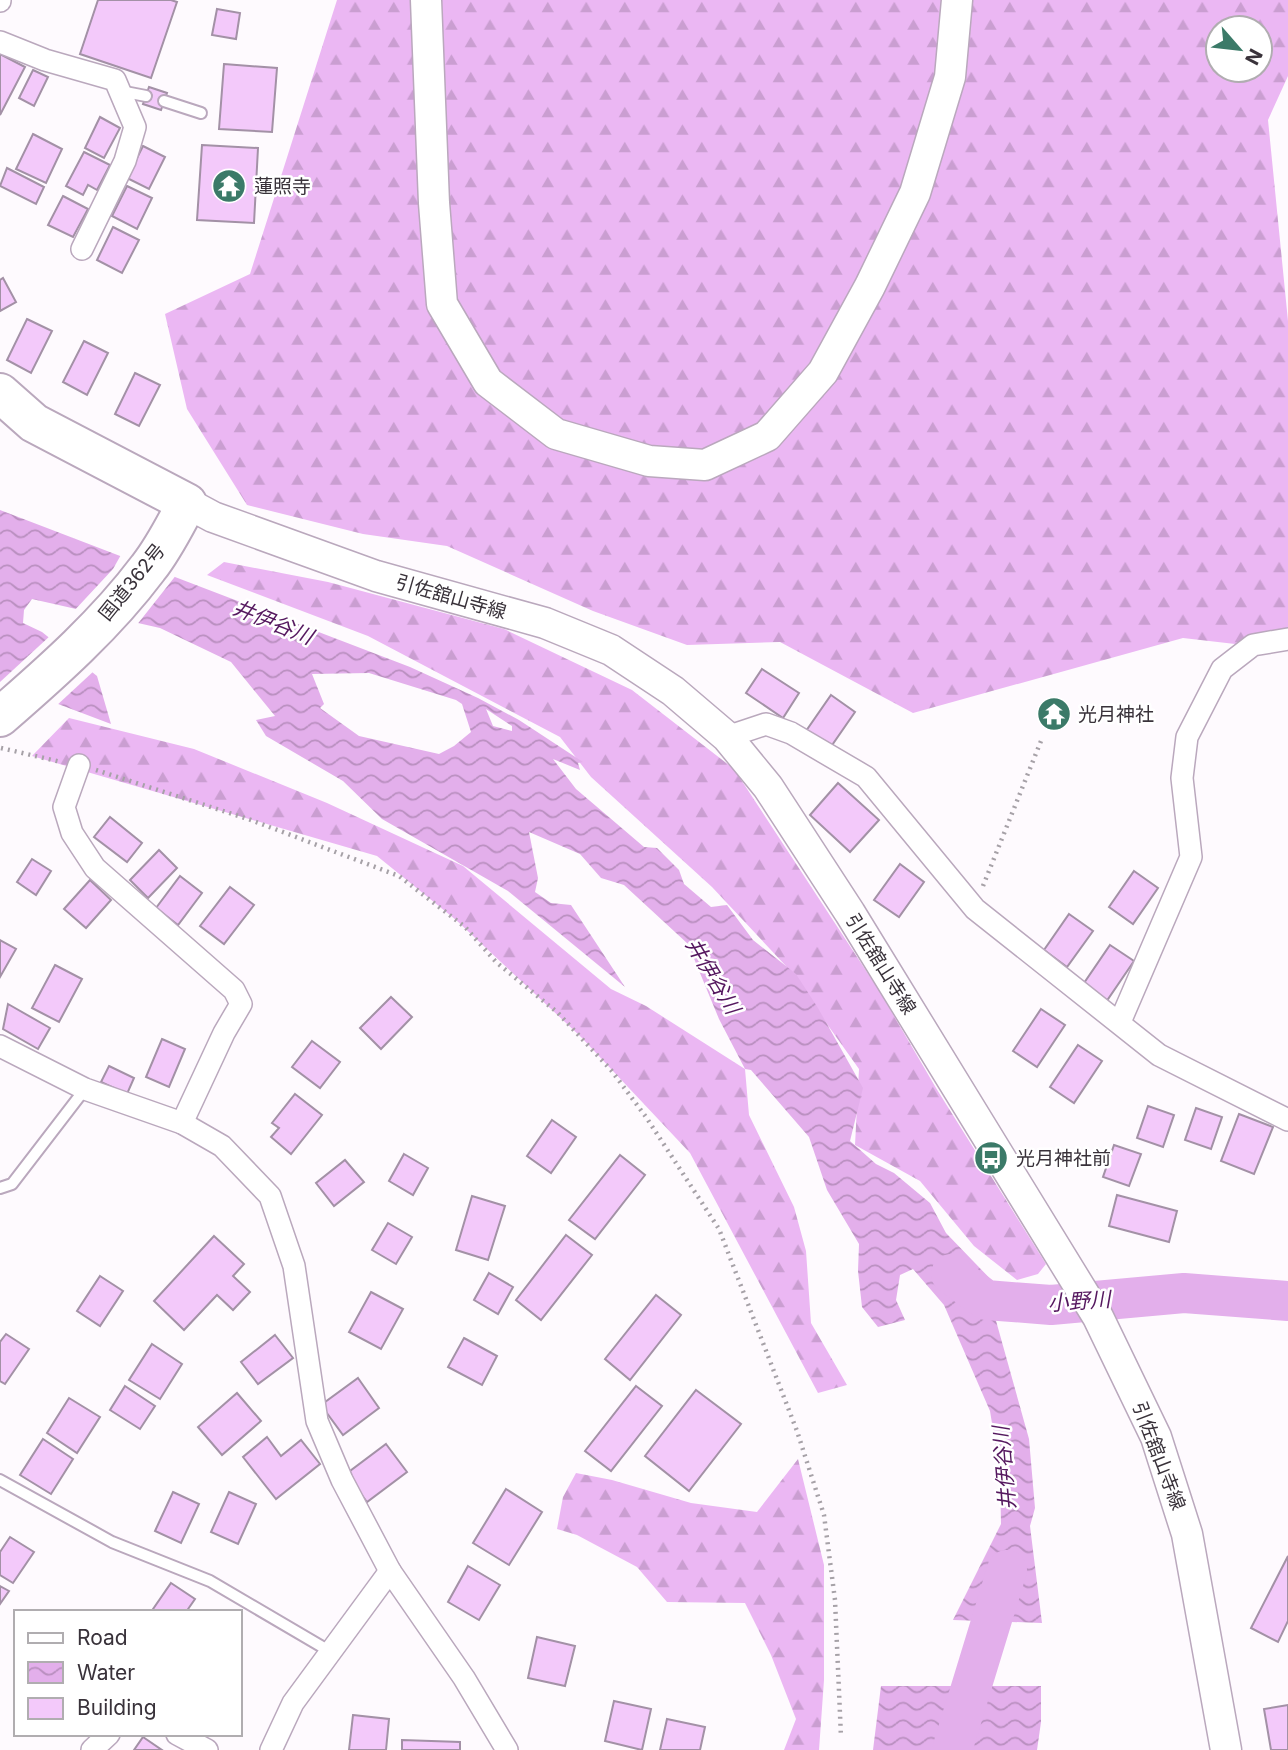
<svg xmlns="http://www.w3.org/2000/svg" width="1288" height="1750" font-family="Inter,'Noto Sans JP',sans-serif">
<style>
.forest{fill:url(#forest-firs);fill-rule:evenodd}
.water{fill:url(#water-waves);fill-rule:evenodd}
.pier{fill:#fefafe}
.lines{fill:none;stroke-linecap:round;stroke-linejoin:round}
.river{stroke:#e3afeb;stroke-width:40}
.building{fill:#f3c9fa;stroke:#a391a6;stroke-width:2}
.lane-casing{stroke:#baa8bd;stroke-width:14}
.street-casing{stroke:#baa8bd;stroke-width:24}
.secondary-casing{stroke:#baa8bd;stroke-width:33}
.highway-casing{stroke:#baa8bd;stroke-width:42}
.path{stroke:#a6a1a7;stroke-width:4.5;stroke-dasharray:2 5;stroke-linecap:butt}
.lane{stroke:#fff;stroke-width:10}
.street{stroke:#fff;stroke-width:21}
.secondary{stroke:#fff;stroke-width:30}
.highway{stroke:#fff;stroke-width:38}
.labels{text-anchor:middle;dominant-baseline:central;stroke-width:5;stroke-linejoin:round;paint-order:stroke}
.poi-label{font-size:19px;fill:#39323a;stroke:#fff;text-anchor:start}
.street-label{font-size:19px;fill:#39323a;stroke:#fff}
.water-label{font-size:21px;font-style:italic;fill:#55185f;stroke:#fff}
</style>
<defs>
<pattern id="forest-firs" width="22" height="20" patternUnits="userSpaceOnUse" patternTransform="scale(1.75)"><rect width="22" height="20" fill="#ebb7f3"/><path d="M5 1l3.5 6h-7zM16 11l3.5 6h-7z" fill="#ca9ed1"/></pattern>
<pattern id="water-waves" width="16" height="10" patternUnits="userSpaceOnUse" patternTransform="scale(1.75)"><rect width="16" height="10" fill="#e3afeb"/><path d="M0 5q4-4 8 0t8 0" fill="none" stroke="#b98fbf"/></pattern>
</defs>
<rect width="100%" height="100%" fill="#fefafe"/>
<g class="forest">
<path d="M337 0H1288V76L1268 120 1288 321V650L1183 638 913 713 780 642 687 645 593 611 447 546 363 534 247 505 187 409 165 314 250 274ZM1218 28H1260V70H1218Z"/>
<path d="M224 562 328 582 504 629 632 690 734 769 880 992 936 1088 1046 1264 1038 1274 1017 1280 974 1246 920 1181 855 1145 859 1069 785 965 712 887 591 777 560 737 368 636 207 575Z"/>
<path d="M69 718 194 749 327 803 463 866 611 989 646 1006 745 1069 749 1115 794 1207 806 1251 811 1323 847 1385 818 1393 690 1153 581 1037 456 920 377 856 32 756Z"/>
<path d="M798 1459 824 1565V1680L819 1750H784L796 1719 771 1655 745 1603 667 1602 637 1567 577 1535 557 1529 563 1497 576 1473 612 1480 691 1503 757 1512Z"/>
</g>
<g class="water">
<path d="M0 510 410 667 478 698 519 720 583 762 578 763 580 770 553 759 576 789 644 847 657 848 679 870 684 884 711 907 727 905 753 940 796 974 818 1008 863 1088 850 1141 876 1164 894 1173 930 1203 946 1233 1002 1291 993 1310 1029 1439 1035 1508 1030 1526 1042 1623 953 1620 1001 1524 1000 1472 990 1411 944 1305 913 1269 900 1275 896 1300 905 1320 878 1327 862 1307 858 1271 859 1244 827 1190 809 1137 751 1070 745 1069 719 1019 688 944 624 885 601 878 580 854 529 832 538 878 535 892 551 903 571 905 625 987 508 891 382 819 343 781 266 736 256 720 275 716 231 662 160 628 32 599 24 610 23 623 42 632 97 676 111 724 0 682ZM369 673 456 700 462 704 471 732 454 746 439 754 359 736 320 708 324 704 312 674ZM486 709 512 726V731L493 726Z"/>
<path d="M881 1686H1041V1722L1037 1750H873Z"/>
</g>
<g class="pier">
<path d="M122 553 177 574 136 626 72 613 113 569Z"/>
<path d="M51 635 95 670 55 707 0 686V682Z"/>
</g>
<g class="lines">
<g class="river">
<path d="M951 1274 986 1300 1051 1305 1184 1293 1288 1301"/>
<path d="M952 1750 1007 1570"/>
</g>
</g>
<g class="building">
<path d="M98 0H171L177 2 151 78 80 54Z"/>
<path d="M217 9 240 13 236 39 212 35Z"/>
<path d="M0 54 25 67 0 115Z"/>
<path d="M224 64 277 68 272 132 219 129Z"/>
<path d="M33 70 48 77 34 106 19 98Z"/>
<path d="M149 87 167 93 161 110 143 104Z"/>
<path d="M100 117 120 128 104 158 85 148Z"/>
<path d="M33 134 62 149 46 183 16 169Z"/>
<path d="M202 145 258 148 254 223 197 220Z"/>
<path d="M143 146 165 157 149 189 127 178Z"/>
<path d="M84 152 110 165 97 190 88 185 83 195 66 186Z"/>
<path d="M7 168 44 187 36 204 0 186Z"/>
<path d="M127 186 152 198 137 229 112 216Z"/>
<path d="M63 196 88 209 73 237 48 225Z"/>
<path d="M113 227 139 240 122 273 97 260Z"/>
<path d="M3 278 16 302 0 311V280Z"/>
<path d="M27 319 52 331 31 373 7 360Z"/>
<path d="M84 341 108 353 87 395 63 382Z"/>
<path d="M135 373 160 385 139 426 115 414Z"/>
<path d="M762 669 799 693 783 718 746 693Z"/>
<path d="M831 695 855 712 830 748 806 731Z"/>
<path d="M838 783 879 820 850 852 810 815Z"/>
<path d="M110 817 142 843 127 862 94 837Z"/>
<path d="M159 850 177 868 148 898 130 880Z"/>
<path d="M32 859 51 871 36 895 17 882Z"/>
<path d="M900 864 924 882 899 917 874 900Z"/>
<path d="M1134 871 1158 888 1133 924 1109 907Z"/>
<path d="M180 876 202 893 178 925 156 908Z"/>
<path d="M90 880 111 900 86 928 64 909Z"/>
<path d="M230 887 254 905 224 944 200 926Z"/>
<path d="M1069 914 1093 931 1067 967 1044 950Z"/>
<path d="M0 940 16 949 0 977Z"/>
<path d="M1110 945 1134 961 1106 1002 1082 986Z"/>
<path d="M55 965 82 979 59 1022 32 1008Z"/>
<path d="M391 997 412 1017 381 1049 360 1028Z"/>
<path d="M8 1004 50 1028 38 1049 3 1029Z"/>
<path d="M1041 1009 1065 1025 1037 1067 1013 1051Z"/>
<path d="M162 1039 185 1049 169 1087 146 1077Z"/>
<path d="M312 1041 340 1062 320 1088 292 1067Z"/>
<path d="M1078 1045 1102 1061 1074 1103 1050 1087Z"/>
<path d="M109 1066 134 1078 127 1094 101 1082Z"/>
<path d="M295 1094 322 1115 291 1154 271 1137 279 1128 272 1123Z"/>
<path d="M1148 1106 1174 1115 1163 1147 1137 1138Z"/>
<path d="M1196 1108 1222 1117 1211 1149 1185 1140Z"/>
<path d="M1239 1114 1273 1127 1254 1174 1221 1161Z"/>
<path d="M552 1120 576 1137 551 1173 527 1156Z"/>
<path d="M1114 1145 1141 1154 1129 1186 1103 1177Z"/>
<path d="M404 1154 428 1168 413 1195 389 1181Z"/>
<path d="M620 1155 645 1175 595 1239 569 1220Z"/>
<path d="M345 1160 364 1182 334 1206 316 1183Z"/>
<path d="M1117 1195 1177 1211 1169 1242 1109 1226Z"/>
<path d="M472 1196 505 1206 488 1260 456 1250Z"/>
<path d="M388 1223 412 1237 396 1264 372 1250Z"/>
<path d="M566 1235 592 1255 541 1320 516 1300Z"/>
<path d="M214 1236 244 1264 233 1276 250 1292 233 1310 217 1295 184 1330 154 1301Z"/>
<path d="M489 1273 513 1287 498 1314 474 1300Z"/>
<path d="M100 1276 123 1291 100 1326 77 1311Z"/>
<path d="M371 1292 403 1309 381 1349 349 1332Z"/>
<path d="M656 1295 681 1315 630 1380 605 1359Z"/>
<path d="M6 1334 29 1349 5 1384 0 1381V1342Z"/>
<path d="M275 1335 293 1358 258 1384 241 1362Z"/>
<path d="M464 1338 497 1356 482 1385 448 1367Z"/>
<path d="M152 1344 182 1364 160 1399 129 1380Z"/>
<path d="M358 1378 379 1408 343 1435 321 1405Z"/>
<path d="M125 1386 155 1406 140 1429 110 1410Z"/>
<path d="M636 1386 662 1406 611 1471 585 1451Z"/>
<path d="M696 1390 741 1424 689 1491 645 1456Z"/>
<path d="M237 1393 261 1421 222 1455 198 1427Z"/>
<path d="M69 1398 100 1417 77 1453 47 1433Z"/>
<path d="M267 1437 281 1456 301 1440 320 1464 276 1499 243 1457Z"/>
<path d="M43 1439 73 1459 51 1494 20 1475Z"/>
<path d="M386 1444 407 1472 367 1502 346 1474Z"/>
<path d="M506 1489 542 1512 509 1565 473 1543Z"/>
<path d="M173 1492 199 1504 181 1543 155 1531Z"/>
<path d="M229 1492 256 1504 238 1544 211 1532Z"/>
<path d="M10 1537 34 1552 13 1583 0 1575V1552Z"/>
<path d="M1288 1556V1621L1278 1642 1251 1628Z"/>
<path d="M468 1566 500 1585 479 1620 448 1602Z"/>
<path d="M171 1583 195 1599 186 1612H151Z"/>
<path d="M0 1586 9 1591 0 1604Z"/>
<path d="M537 1637 575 1646 565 1686 528 1678Z"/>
<path d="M614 1701 651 1709 642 1750 605 1741Z"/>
<path d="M1288 1705V1750H1271L1264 1709Z"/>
<path d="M353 1715 389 1719 386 1750H349Z"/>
<path d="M667 1719 705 1727 700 1750H660Z"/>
<path d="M143 1737 162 1750H134Z"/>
<path d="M402 1740 460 1742V1750H402Z"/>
</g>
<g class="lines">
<g class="lane-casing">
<g id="lane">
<path d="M120 91 146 96"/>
<path d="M164 101 201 113"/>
<path d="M0 1188 12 1184 85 1089"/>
<path d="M0 1480 112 1542 210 1581 331 1652"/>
</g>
</g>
<g class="street-casing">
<g id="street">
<path d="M0 1V0"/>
<path d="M0 42 45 60 115 80 135 127 125 161 82 249"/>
<path d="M727 737 766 724 791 733 866 777 975 909 1159 1055 1288 1120"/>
<path d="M79 765 64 807 72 833 95 868 234 990 241 1004 224 1033 182 1123"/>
<path d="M1120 1022 1191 857 1182 778 1187 737 1222 669 1253 645 1288 639"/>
<path d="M0 1046 85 1089 182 1123 222 1146 270 1196 294 1266 317 1421 342 1480 390 1571 464 1678 507 1750"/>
<path d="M177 1734 207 1750"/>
<path d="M92 1750 109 1734"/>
<path d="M271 1750 293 1703 390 1571"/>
</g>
</g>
<g class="secondary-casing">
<g id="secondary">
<path d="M426 0 434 203 442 304 488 382 556 434 649 461 705 465 767 436 823 372 870 286 915 193 950 77 957 0"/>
<path d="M187 503 213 517 376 576 545 623 611 650 673 691 727 737 768 787 850 913 1098 1317 1156 1437 1187 1534 1226 1750"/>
</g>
</g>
<g class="highway-casing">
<path id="highway" d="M0 393 34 423 187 503C175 525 164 548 148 568 106 624 53 671 0 717"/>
</g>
<g class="path">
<path d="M1 748 61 762"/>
<path d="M96 770 251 820 399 876 465 927 496 962 558 1013 611 1070 646 1117 719 1229 797 1431 824 1515 835 1600 841 1737"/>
<path d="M983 886 1041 741"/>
</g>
<use href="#lane" class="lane"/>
<use href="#street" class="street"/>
<use href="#secondary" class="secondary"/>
<use href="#highway" class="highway"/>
</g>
<defs>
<g id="temple-disc" transform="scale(1.75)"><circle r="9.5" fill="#3b7a68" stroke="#fff"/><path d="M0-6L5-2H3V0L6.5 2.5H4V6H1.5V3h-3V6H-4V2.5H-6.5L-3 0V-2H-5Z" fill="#fff"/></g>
<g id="bus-disc" transform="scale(1.75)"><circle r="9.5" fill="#3b7a68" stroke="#fff"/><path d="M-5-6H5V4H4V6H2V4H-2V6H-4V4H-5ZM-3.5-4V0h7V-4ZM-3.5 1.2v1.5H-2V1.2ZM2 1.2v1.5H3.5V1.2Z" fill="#fff"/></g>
</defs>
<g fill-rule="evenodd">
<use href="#temple-disc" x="229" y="186"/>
<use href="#temple-disc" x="1054" y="714"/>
<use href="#bus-disc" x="991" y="1158"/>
</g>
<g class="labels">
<g class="poi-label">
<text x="254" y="186">蓮照寺</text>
<text x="1078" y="714">光月神社</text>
<text x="1016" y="1158">光月神社前</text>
</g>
<g class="street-label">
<text transform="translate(132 582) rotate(-51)">国道362号</text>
<text transform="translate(451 597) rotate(16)">引佐舘山寺線</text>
<text transform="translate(881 964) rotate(58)">引佐舘山寺線</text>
<text transform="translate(1159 1456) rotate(69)">引佐舘山寺線</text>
</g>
<g class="water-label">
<text transform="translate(273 622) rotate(22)">井伊谷川</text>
<text transform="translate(713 976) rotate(59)">井伊谷川</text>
<text transform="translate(1079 1301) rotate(-4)">小野川</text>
<text transform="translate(1004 1468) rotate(-95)">井伊谷川</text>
</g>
</g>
<rect x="14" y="1610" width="228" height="126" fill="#ffffff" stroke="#b0adb0" stroke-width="2"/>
<rect x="28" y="1633" width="35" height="10" fill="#ffffff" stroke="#b0adb0" stroke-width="2"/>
<text x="77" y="1645" font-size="21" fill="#39323a">Road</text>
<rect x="28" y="1662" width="35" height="21" fill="url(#water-waves)" stroke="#b0adb0" stroke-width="2"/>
<text x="77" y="1680" font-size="21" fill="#39323a">Water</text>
<rect x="28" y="1698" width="35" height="21" fill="#f3c9fa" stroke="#b0adb0" stroke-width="2"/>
<text x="77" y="1715" font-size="21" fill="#39323a">Building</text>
<g transform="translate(1239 49) rotate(118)"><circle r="33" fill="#ffffff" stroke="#b0adb0" stroke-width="2"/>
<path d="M0-5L12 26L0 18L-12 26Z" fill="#3b7a68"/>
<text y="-10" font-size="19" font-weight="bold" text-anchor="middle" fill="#39323a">N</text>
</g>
</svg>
